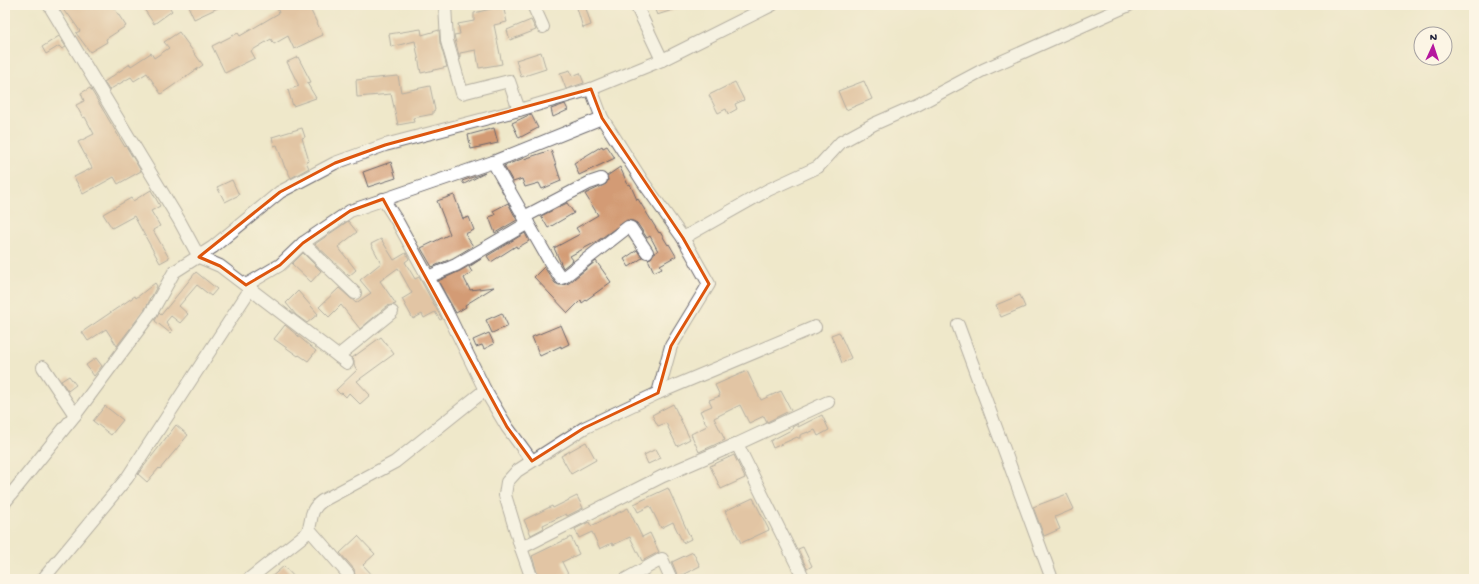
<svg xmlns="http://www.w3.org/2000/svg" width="1479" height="584" font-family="'Gochi Hand',sans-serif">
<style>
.building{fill:#d39b75}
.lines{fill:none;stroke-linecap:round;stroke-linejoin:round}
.minor-casing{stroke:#6a676d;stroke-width:14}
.minor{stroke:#fff;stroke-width:12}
.marked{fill:none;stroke:#de560e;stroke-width:3;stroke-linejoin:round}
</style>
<rect width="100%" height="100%" fill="#fcf5e5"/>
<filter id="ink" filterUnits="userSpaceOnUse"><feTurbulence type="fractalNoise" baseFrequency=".025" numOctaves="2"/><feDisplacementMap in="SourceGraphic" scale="8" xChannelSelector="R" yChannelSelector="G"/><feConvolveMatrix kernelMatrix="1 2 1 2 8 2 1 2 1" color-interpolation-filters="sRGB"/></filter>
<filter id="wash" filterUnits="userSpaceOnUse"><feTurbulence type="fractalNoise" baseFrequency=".012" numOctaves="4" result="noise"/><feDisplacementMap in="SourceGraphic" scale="16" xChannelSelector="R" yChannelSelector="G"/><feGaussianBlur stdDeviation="0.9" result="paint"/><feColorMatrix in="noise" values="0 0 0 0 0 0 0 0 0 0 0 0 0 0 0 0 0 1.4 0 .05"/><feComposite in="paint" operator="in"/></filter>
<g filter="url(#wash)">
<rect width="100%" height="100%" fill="#efe8ca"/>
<g id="blocks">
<g class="building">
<path d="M60 5H112L126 26 106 39 107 42 90 52 76 33 80 31 68 14 67 15Z"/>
<path d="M149 5H168L172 11 154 24 144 9Z"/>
<path d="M196 5H224L194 19 189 8Z"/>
<path d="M276 5H308L323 35 294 49 288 36 274 44 271 39 251 51 255 58 225 73 212 46 238 33 240 36 279 13Z"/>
<path d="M585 5 591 25 583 28 577 8Z"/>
<path d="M653 5H681L682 7 657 15Z"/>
<path d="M503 6 507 22 494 25 502 64 479 68 476 50 460 53V60L454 35 460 34 458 24 474 21V13Z"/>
<path d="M531 20 536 30 510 40 507 30Z"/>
<path d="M421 29 422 35 439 30 440 43 447 67 421 73 415 41 391 47 389 34Z"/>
<path d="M179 32 203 65 161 94 147 73 134 81 131 77 109 90 104 82 130 64 131 66 151 53 154 58 169 48 164 42Z"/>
<path d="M59 36 66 47 62 49 59 46 46 54 42 47Z"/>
<path d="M541 52 546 69 521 77 516 60Z"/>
<path d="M298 57 311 82 307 83 316 98 293 106 288 90 299 86 287 62Z"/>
<path d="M570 70 572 76 580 73 584 83 566 89 560 73Z"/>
<path d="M398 76 401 92 430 86 435 110 433 111V114L413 118 414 122 398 125 391 94 357 97 356 80Z"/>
<path d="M864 81 872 99 846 110 838 91Z"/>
<path d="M735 82 744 100 735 104 737 109 728 114 726 109 718 113 709 95Z"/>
<path d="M90 88 125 147 126 146 141 171 118 184 114 177 83 194 74 177 92 168 78 142 94 134 85 117 83 118 76 105 84 101 81 93Z"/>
<path d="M565 104 568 110 553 117 551 109Z"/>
<path d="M531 114 538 128 519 138 512 123Z"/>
<path d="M302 128 305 137 302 138 309 161 306 162 309 168 291 178 286 168H285L277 145 274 146 272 137Z"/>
<path d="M494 128 498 143 471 149 468 135Z"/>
<path d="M602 146 603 148 607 146 615 158 579 175 574 163Z"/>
<path d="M551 150 561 181 542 189 539 183 525 187 522 179 513 182 504 166 524 158V159Z"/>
<path d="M391 162 396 178 368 187 363 172Z"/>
<path d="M620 167 628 185 630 184 637 200 638 199 659 233 660 232 668 245 669 244 676 256 660 265 662 268 654 272 648 259 651 258 654 253 658 251 650 236 647 238 637 223 633 221 627 220 596 242 570 256 573 260 563 268 554 248 580 234 576 228 598 215 585 194 606 184 608 180 607 176Z"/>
<path d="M485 173 464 184 462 181Z"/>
<path d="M232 180 239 195 225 202 217 187Z"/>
<path d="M151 190 160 206 151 211 160 226 153 230 169 258 160 263 134 216 112 228 103 214 131 198 133 201Z"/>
<path d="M454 195 463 219 469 217 474 230 465 234 473 246 453 258 432 267 421 248 450 234 437 201Z"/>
<path d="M508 203 517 220 495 233 489 217 495 215 493 211Z"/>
<path d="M567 203 574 213 548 228 541 216Z"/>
<path d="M348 221 357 232 338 247 356 270 349 276 315 244Z"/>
<path d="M525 233 529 241 517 248 516 246 491 262 487 256Z"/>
<path d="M381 239 394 260 406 253 409 259 405 262 415 279 419 277 442 319 440 320 435 312 424 318 422 314 413 319 402 299 412 293 398 268 380 281 396 304 387 306 360 329 341 305 329 317 319 307 339 288 356 303 371 293 360 280 381 263 371 244Z"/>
<path d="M637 250 642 258 629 267 624 259Z"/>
<path d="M303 253 321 271 311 282 292 264Z"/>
<path d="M481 259 469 267 472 272 464 278 470 290 494 287 465 305 466 307 456 313 438 281 460 271Z"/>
<path d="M596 261 611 282 582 303 581 300 568 313 534 277 544 267 555 283 559 285H563L569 283Z"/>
<path d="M196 272 217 289 211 296 197 285 179 306 188 314 180 323 171 316 166 322 172 331 170 333 155 321 159 313 161 315Z"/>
<path d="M155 283 157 286 152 296 149 299 150 300 145 309 117 346 106 329 88 341 82 332 135 296 136 298Z"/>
<path d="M298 291 318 314 307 323 296 315 286 303Z"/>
<path d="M1020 295 1025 307 1001 317 996 305Z"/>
<path d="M502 313 508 326 492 333 486 320Z"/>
<path d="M285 325 316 351 308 361 299 355 298 356 274 339Z"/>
<path d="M561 325 569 344 561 348V346L540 356 532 337Z"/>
<path d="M839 332 851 358 842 363 831 335Z"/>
<path d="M489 333 494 344 484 349 482 345 476 347 473 340Z"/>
<path d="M381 337 394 354 357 381 370 395 360 404 349 393 346 397 342 393 340 394 336 390 357 370 354 365V360L352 358Z"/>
<path d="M96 358 102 366 94 376 86 365Z"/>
<path d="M747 371 761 400 781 391 791 410 767 422 764 416 749 423 740 405 714 418 725 440 699 452 691 434 707 426 700 411 712 406 709 400 720 396 715 385Z"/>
<path d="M69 376 76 385 68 391 61 381Z"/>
<path d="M673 404 690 439 677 446 666 423 658 426 652 415Z"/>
<path d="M105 406 123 420 111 435 93 421Z"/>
<path d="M822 415 829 430 818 436 815 430 808 433V432L800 435V438H798L797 437 773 448 770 441 793 429 792 427 798 424V427Z"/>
<path d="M176 425 188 435 160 469 159 468 147 482 138 474Z"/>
<path d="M586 442 596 460 571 474 561 456Z"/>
<path d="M656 449 661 458 648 464 644 455Z"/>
<path d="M734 455 745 478 721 489 710 466Z"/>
<path d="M668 488 691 539 683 543 673 522 661 528 650 506 638 512 634 504Z"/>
<path d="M1067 494 1074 509 1055 517 1060 529 1044 536 1033 507Z"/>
<path d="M577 496 583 508 567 516 566 514 543 525 544 528 531 535 524 520 552 506 553 508Z"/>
<path d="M753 498 769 530 741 543 725 511Z"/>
<path d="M628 508 642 537 650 533 659 552 642 561 630 537 613 545 612 543 600 549 592 532 579 538 575 529 589 522 591 526Z"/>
<path d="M358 536 375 554 363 565 376 579H358L355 576 354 569 340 553Z"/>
<path d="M571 537 579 554 562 562 568 574 557 579H539L532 556Z"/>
<path d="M803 547 812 566 807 569 798 549Z"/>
<path d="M693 552 700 566 678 577 672 562Z"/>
<path d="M284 566 296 579H269Z"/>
</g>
</g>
</g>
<g filter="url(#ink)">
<use href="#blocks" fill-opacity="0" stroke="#6a676d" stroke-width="1"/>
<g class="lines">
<g class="minor-casing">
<g id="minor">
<path d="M49 5 179 220 199 257 220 266 347 363"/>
<path d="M445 5 447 41 462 93 509 81 519 110"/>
<path d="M533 5 543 27"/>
<path d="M636 5 662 60"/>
<path d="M591 89 602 118 643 182 683 238 709 284 671 346 658 393"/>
<path d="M493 162 550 262 561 278 564 277 628 227 631 228 647 252"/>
<path d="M383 199 397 221 445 308 485 390 507 427 532 461"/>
<path d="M524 217 589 183 601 179"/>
<path d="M683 238 768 190 818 167 841 142 874 124 917 105 983 70 1129 5"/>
<path d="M303 243 355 293"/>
<path d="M428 277 456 265 528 223"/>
<path d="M246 285 280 265 303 243 350 211 493 162 602 118"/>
<path d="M958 325 1052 579"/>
<path d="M338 356 392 312"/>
<path d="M43 367 75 415"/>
<path d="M737 444 804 579"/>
<path d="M5 502 75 415 151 313 174 272 213 247 280 192 335 163 385 145 519 110 591 89 662 60 772 5"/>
<path d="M309 529 348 574"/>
<path d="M521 548 663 476 737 444 828 402"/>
<path d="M43 579 127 478 251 288"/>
<path d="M249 579 307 533C314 520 307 512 322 501L395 462 485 390"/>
<path d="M532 579 521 548 505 495 507 482 517 471 584 428 658 393 815 327"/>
<path d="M626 579 662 559 671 579"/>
</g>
</g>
<use href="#minor" class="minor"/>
</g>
</g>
<path d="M0 0H1479V584H0ZM591 89 602 118 683 238 709 284 671 346 658 393 584 428 532 461 507 427 383 199 350 211 303 243 280 265 246 285 220 266 199 257 280 192 335 163 385 145Z" fill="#efe8ca" fill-opacity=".55" fill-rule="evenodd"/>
<path class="marked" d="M591 89 602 118 683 238 709 284 671 346 658 393 584 428 532 461 507 427 383 199 350 211 303 243 280 265 246 285 220 266 199 257 280 192 335 163 385 145Z"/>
<rect width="1479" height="584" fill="none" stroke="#fcf5e5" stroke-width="20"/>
<g transform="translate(1433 46) rotate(3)"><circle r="19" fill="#fcf5e5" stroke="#a5a1a1"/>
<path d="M0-3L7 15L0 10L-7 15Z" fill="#b5179e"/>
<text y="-6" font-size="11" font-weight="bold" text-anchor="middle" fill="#22223b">N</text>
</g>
</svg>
